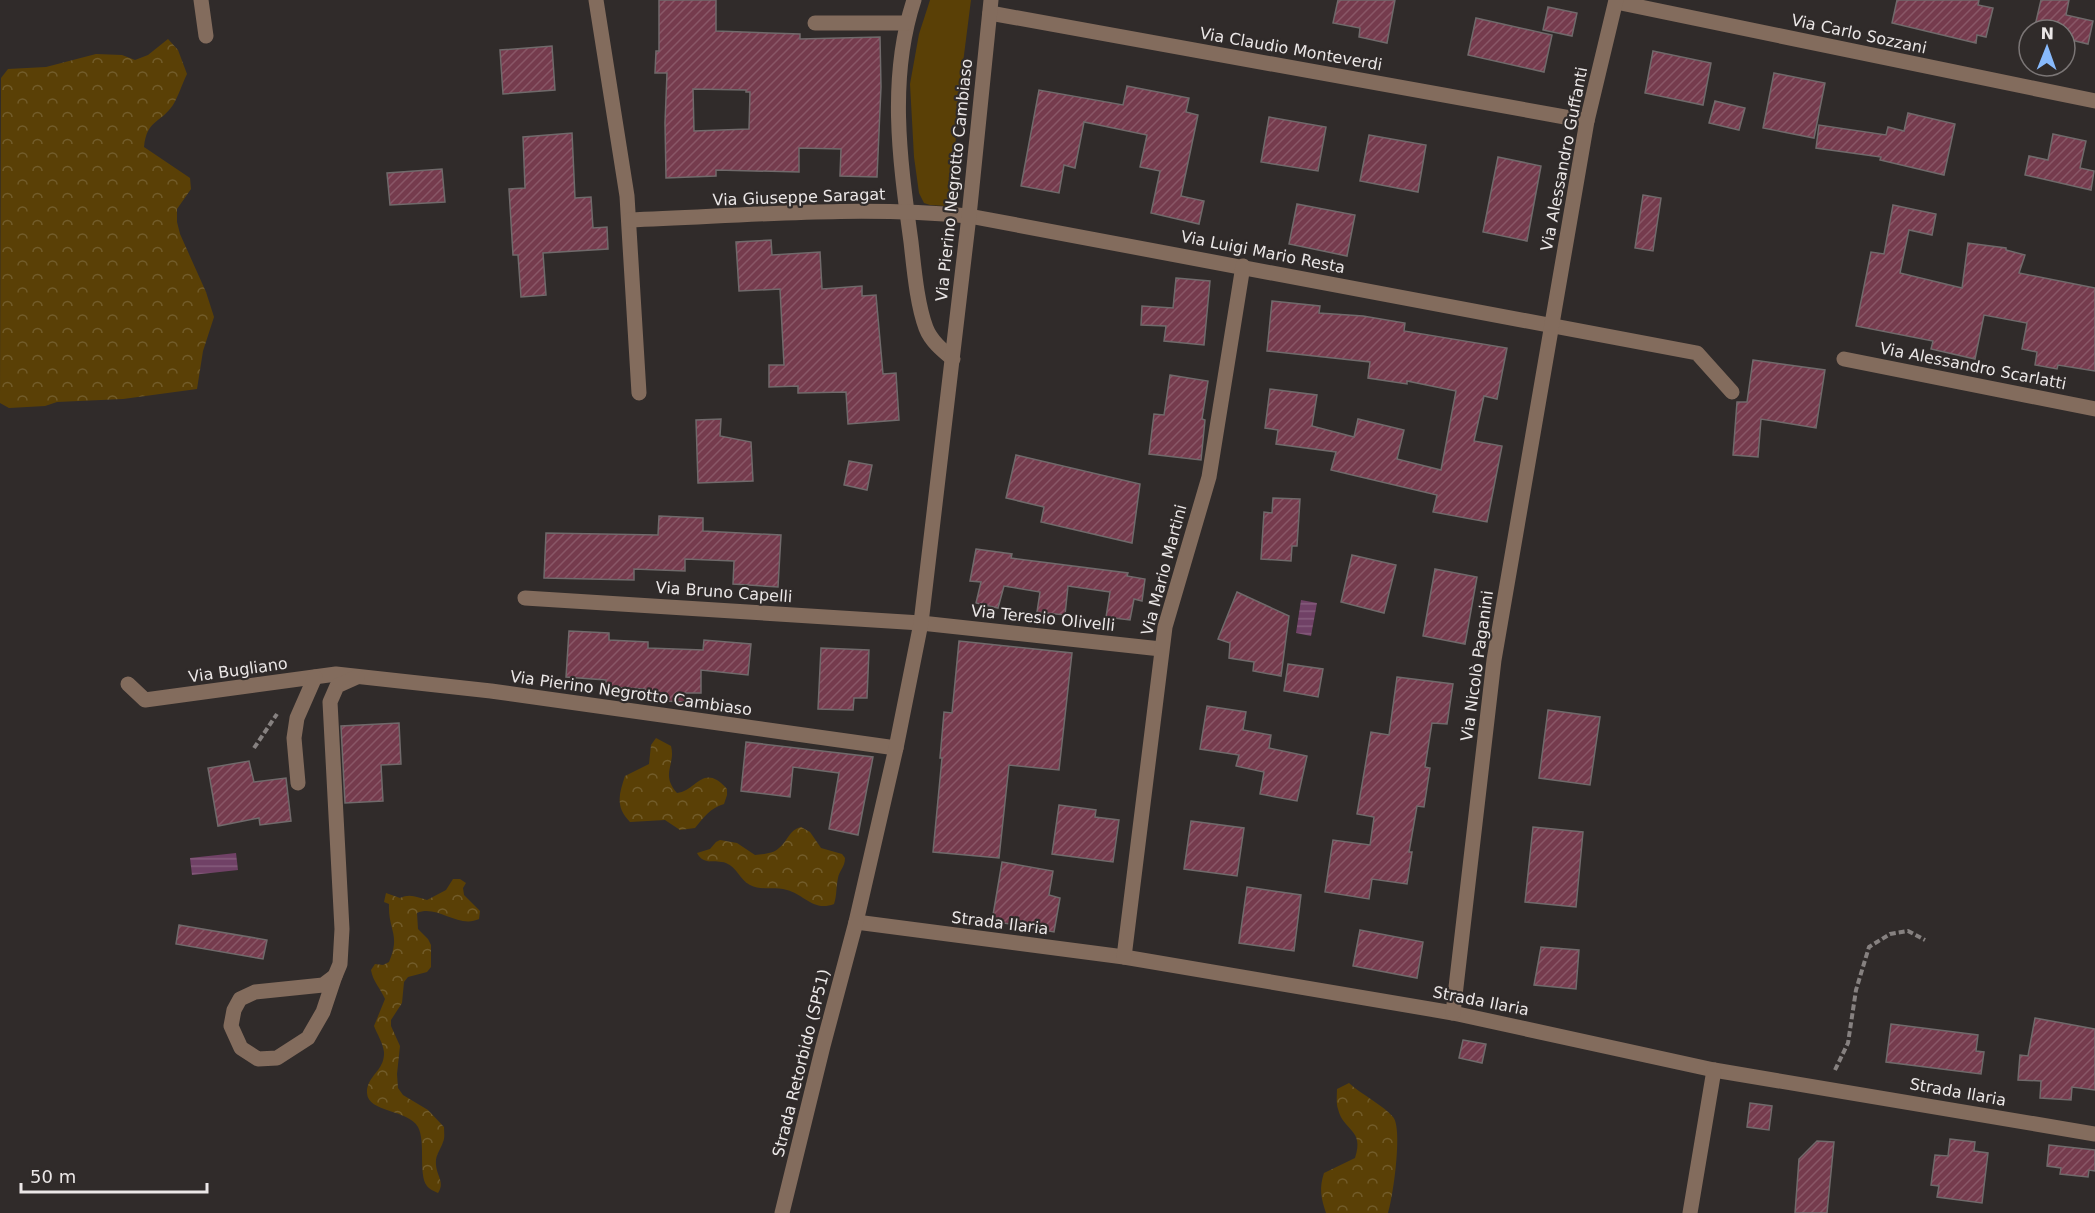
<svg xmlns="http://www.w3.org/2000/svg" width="2095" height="1213" font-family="'DejaVu Sans',sans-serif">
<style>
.green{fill:#5a4006}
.forest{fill:url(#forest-crowns)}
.water{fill:url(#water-rules)}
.building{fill:url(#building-hatch);stroke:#706a6b;stroke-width:1.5;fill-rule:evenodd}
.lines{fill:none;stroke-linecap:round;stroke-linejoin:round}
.path{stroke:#868180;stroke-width:4;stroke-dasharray:6 3;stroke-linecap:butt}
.minor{stroke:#836c5d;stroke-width:15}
.labels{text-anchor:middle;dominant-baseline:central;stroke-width:4.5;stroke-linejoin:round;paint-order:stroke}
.street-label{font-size:16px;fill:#ebe7e7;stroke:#302b2a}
</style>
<defs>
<pattern id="forest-crowns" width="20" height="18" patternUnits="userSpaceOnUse" patternTransform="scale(1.5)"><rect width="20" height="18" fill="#5a4006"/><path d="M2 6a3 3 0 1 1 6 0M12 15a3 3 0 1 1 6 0" fill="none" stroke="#725c2a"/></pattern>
<pattern id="water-rules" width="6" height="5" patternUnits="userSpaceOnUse" patternTransform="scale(1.5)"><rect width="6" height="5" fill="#704166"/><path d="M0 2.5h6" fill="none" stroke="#855c7c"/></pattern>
<pattern id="building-hatch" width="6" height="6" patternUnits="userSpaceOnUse" patternTransform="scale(1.5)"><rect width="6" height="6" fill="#753b4d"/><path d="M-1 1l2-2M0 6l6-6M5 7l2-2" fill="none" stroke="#895767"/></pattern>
</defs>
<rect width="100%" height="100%" fill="#302b2a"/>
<path class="green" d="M930 0H971L957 110 953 201 947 206 930 205 924 203 919 193 914 157 910 84 919 34Z"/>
<g class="forest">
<path d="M168 39 178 50 187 74C182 84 179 95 173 105 160 124 147 119 144 147L190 178 191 189 177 209V222L180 234 206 292 214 317 203 351 197 389 123 399 57 402 45 406 9 408 0 403 1 78 8 69 46 67 96 54 122 55 135 60 148 55Z"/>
<path d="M656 738 671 746C676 765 660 774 677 793 697 791 703 762 727 789V795L724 804C710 808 704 817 695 828L680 830 665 820 630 822C615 807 619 794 625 776L649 764 651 745Z"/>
<path d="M801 827 810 832 821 848 842 854 845 858C845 867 839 871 838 878 836 887 837 895 834 904 813 912 804 894 787 890 774 886 762 891 750 885 740 880 737 867 726 863 715 859 704 866 697 853L710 849 716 842 720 840 737 843 755 855C763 854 773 854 779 848 788 841 789 830 801 827Z"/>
<path d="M453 879H460L466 883 463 888 464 895 480 911 479 919C458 929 437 904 417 913L418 929 428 939 431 945V967L427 972 408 977 404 982 402 1003 391 1020V1026L400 1046 397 1074 398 1088 403 1095 428 1110 444 1127C444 1132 445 1138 443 1142 440 1151 435 1155 436 1165 437 1177 445 1182 438 1193 434 1191 429 1189 427 1186 418 1174 426 1142 418 1127 408 1109 368 1113 367 1093 366 1076 385 1071 384 1052 383 1043 377 1034 374 1026L385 999C381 989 373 982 371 970L375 964 383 965 389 962C401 934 388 931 389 904L384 902 386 893 400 898C410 893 417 897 427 900L446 890Z"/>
<path d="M1349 1083C1362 1095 1383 1105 1393 1117 1403 1128 1393 1198 1388 1213H1326C1321 1198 1319 1188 1324 1173L1355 1158C1365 1129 1343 1131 1338 1109 1336 1103 1337 1095 1337 1089Z"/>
</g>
<g class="water">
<path d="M1301 600 1317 603 1311 636 1296 633Z"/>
<path d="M236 853 238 870 192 875 190 858Z"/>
</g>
<g class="building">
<path d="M659 0H716V31L800 34V39L880 37 881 87 877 177 840 176 841 149 799 148V172L716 170V176L666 178 665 123 667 73H655L656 51H659ZM693 89 746 90V92H750L749 129 694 131Z"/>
<path d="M1338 0H1395L1387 43 1359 37 1360 28 1333 23Z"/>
<path d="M1897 0H1979L1978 5 1993 8 1986 37 1977 35 1976 43 1892 23Z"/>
<path d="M2041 0H2069L2066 15 2093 21 2088 44 2067 39 2065 48V30H2034Z"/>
<path d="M1548 7 1577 13 1572 36 1543 30Z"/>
<path d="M1476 18 1552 35 1544 72 1468 55Z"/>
<path d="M552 46 555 90 503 94 500 50Z"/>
<path d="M1653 51 1711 63 1703 105 1645 93Z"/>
<path d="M1774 73 1825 83 1814 138 1763 128Z"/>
<path d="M1127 86 1189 98 1186 112 1198 115 1181 196 1204 201 1199 224 1151 213 1160 171 1140 167 1147 135 1084 122 1075 168 1064 165 1059 193 1021 186 1039 90 1123 105Z"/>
<path d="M1715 101 1745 108 1739 130 1709 123Z"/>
<path d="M1908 113 1955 124 1944 175 1880 160 1881 157 1816 148 1819 125 1886 135 1888 127 1904 131Z"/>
<path d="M1269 117 1326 127 1318 171 1261 162Z"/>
<path d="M572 133 575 198 591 197 593 228 607 227 608 249 543 253 546 295 521 297 518 255H513L509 189 525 188 523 137Z"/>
<path d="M2053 134 2086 141 2080 168 2094 171 2091 190 2025 175 2029 156 2048 160Z"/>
<path d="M1369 135 1426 145 1418 192 1360 181Z"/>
<path d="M1498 157 1541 166 1527 241 1483 232Z"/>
<path d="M442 169 445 202 390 205 387 173Z"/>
<path d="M1643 195 1661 198 1653 251 1635 248Z"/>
<path d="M1297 204 1355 215 1347 256 1289 244Z"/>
<path d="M1893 205 1936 214 1932 235 1909 230 1900 273 1962 288 1968 243 2006 248V250L2025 255 2019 273 2095 288V371L2058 365 2057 369 2035 365 2037 352 2022 349 2027 323 1984 315 1975 359 1931 349 1933 341 1856 326 1871 252 1884 254Z"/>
<path d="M771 240 772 255 820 252 822 289 862 286V296L876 295 883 374 896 373 899 420 848 424 846 392 798 393V386L769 387V365H784L780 289 739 291 736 242Z"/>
<path d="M1176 278 1210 281 1204 345 1164 341 1166 326 1141 325 1142 306 1173 308Z"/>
<path d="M1272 301 1320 306 1319 313 1363 316 1405 323 1404 331 1507 348 1497 399 1484 396 1474 441 1502 446 1487 522 1433 512 1437 495 1331 470 1336 452 1276 444 1278 430 1265 428 1270 389 1317 395 1312 426 1354 437 1358 419 1404 430 1397 459 1441 470 1456 391 1407 381V384L1368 378 1370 362 1267 351Z"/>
<path d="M1753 360 1825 370 1816 428 1761 419 1758 457 1733 455 1737 402H1747Z"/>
<path d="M1170 375 1208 381 1202 419 1205 420 1201 460 1149 454 1154 414 1164 415Z"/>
<path d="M721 419 720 436 751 442 753 481 698 483 696 420Z"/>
<path d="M1016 455 1140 484 1132 543 1041 522 1044 507 1006 498Z"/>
<path d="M849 461 872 465 867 490 844 485Z"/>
<path d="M1273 498 1300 499 1297 546H1292L1291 561 1261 559 1264 512 1272 513Z"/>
<path d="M659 516 703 518V531L781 535 778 587 733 584 734 561 685 559V571L634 569V580L544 578 546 533 658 535Z"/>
<path d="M976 549 1012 554 1011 558 1128 573 1127 576 1145 579 1142 601 1134 599 1130 620 1106 617 1110 592 1068 586 1065 615 1037 612 1040 592 1004 586 998 608 976 603 981 582 970 581Z"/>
<path d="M1352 555 1396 565 1384 613 1341 602Z"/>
<path d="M1435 569 1477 577 1465 644 1423 636Z"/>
<path d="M1237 592 1289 616 1281 676 1253 671 1254 662 1229 658 1230 643 1218 639Z"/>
<path d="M569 631 609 633V640L648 642V648L703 650 704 640 751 644 748 675 701 670V693H685V702L644 700 645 689 606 687V680L566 677Z"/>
<path d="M959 641 1072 653 1059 770 1009 765 999 858 933 852 942 758H940L944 712 952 713Z"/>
<path d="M821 648 869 650 867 698H854L853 710 818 709Z"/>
<path d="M1288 664 1323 669 1318 697 1284 691Z"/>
<path d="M1397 677 1453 684 1447 724 1432 723 1425 767 1430 768 1424 807 1417 806 1409 852H1412L1407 884 1372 879 1369 899 1325 892 1333 840 1370 845 1374 817 1357 814 1371 732 1389 735Z"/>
<path d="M1207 706 1246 712 1243 730 1271 735 1269 748 1307 756 1297 801 1260 794 1264 772 1236 766 1239 755 1200 749Z"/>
<path d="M1548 710 1600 717 1590 785 1539 778Z"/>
<path d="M399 723 401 764 381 765 383 801 345 803 341 726Z"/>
<path d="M746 742 873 757 858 835 829 829 839 773 793 767 790 797 741 791Z"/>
<path d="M249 761 254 782 286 778 291 821 260 825 259 818 218 826 208 768Z"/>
<path d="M1059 805 1096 810 1095 817 1119 820 1113 862 1052 854Z"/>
<path d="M1191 821 1244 828 1237 876 1184 869Z"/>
<path d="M1533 827 1583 832 1576 907 1525 902Z"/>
<path d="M1002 862 1053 871 1049 895 1060 898 1054 932 992 921Z"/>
<path d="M1247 887 1301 895 1294 951 1239 943Z"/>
<path d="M179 925 267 940 263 959 176 944Z"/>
<path d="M1360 930 1423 942 1417 978 1353 966Z"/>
<path d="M1541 947 1579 950 1576 989 1534 985Z"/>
<path d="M2035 1018 2095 1029V1090L2072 1087 2071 1100 2040 1098 2041 1081 2018 1080 2020 1055 2028 1056Z"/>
<path d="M1891 1024 1978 1035 1976 1051 1984 1052 1981 1074 1886 1062Z"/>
<path d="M1463 1040 1486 1044 1482 1063 1459 1058Z"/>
<path d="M1750 1103 1772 1106 1769 1130 1747 1127Z"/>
<path d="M1950 1139 1975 1142 1974 1151 1988 1153 1982 1203 1937 1197 1939 1186 1931 1185 1935 1155 1948 1156Z"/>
<path d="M1817 1141 1834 1142 1827 1213H1795L1799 1159Z"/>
<path d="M2049 1145 2095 1150V1171L2089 1170 2088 1177 2060 1174 2061 1168 2047 1166Z"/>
</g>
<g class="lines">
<g class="path">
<path d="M254 748 277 714"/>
<path d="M1835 1070 1848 1043 1856 990 1869 947 1890 934 1908 931 1925 940"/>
</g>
<g class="minor">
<path d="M201 0 206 36"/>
<path d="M596 0 627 196 639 393"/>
<path d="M914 0C888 79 900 161 911 242 914 268 917 304 926 328 931 341 942 350 953 359"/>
<path d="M1616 2 2095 101"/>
<path d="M990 13 1587 121"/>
<path d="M815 23H906"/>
<path d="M629 220C742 216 857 205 969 216L1697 353 1732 392"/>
<path d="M1844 359 2095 409"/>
<path d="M525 598 921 623 1161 649"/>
<path d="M128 684 145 700 336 674 491 691 896 748"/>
<path d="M298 783 294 738 297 718 315 677"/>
<path d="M856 922 1124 957 1453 1013 1714 1070 2095 1134"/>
<path d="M1124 957 1165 627 1209 477 1243 266"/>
<path d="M335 976 340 964 342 929 330 702 337 686 357 677"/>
<path d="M335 976 323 1012 308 1038 277 1058 258 1059 241 1048 231 1026 234 1010 240 999 255 992 323 985Z"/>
<path d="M1453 1013 1494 660 1587 121 1616 0"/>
<path d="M782 1213 823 1046 856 922 896 748 921 623 969 216 991 0"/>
<path d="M1690 1213 1714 1070"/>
</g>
</g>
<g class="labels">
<g class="street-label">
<text transform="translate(1859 34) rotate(12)">Via Carlo Sozzani</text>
<text transform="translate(1291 49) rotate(10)">Via Claudio Monteverdi</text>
<text transform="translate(1564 159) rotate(-79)">Via Alessandro Guffanti</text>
<text transform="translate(954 180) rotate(-84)">Via Pierino Negrotto Cambiaso</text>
<text transform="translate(799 197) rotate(-2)">Via Giuseppe Saragat</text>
<text transform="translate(1263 252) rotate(11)">Via Luigi Mario Resta</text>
<text transform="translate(1973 366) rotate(11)">Via Alessandro Scarlatti</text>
<text transform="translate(1164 570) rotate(-75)">Via Mario Martini</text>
<text transform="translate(724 592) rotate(4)">Via Bruno Capelli</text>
<text transform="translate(1043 618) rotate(6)">Via Teresio Olivelli</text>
<text transform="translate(1477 666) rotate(-82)">Via Nicolò Paganini</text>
<text transform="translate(238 670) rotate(-8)">Via Bugliano</text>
<text transform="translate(631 693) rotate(8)">Via Pierino Negrotto Cambiaso</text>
<text transform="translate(1000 923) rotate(7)">Strada Ilaria</text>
<text transform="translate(1481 1001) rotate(11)">Strada Ilaria</text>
<text transform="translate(801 1063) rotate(-76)">Strada Retorbido (SP51)</text>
<text transform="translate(1958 1092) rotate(10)">Strada Ilaria</text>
</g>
</g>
<g transform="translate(2047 48) rotate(1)"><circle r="28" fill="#302b2a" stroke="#7b7676" stroke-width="1.5"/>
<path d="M0-4.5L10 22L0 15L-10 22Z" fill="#88bafc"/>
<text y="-9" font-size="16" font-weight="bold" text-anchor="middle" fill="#ebe7e7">N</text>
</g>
<path d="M21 1183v9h186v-9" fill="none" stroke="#ebe7e7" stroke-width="3"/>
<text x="30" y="1183" font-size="18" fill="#ebe7e7" stroke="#302b2a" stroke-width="4.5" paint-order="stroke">50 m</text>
</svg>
